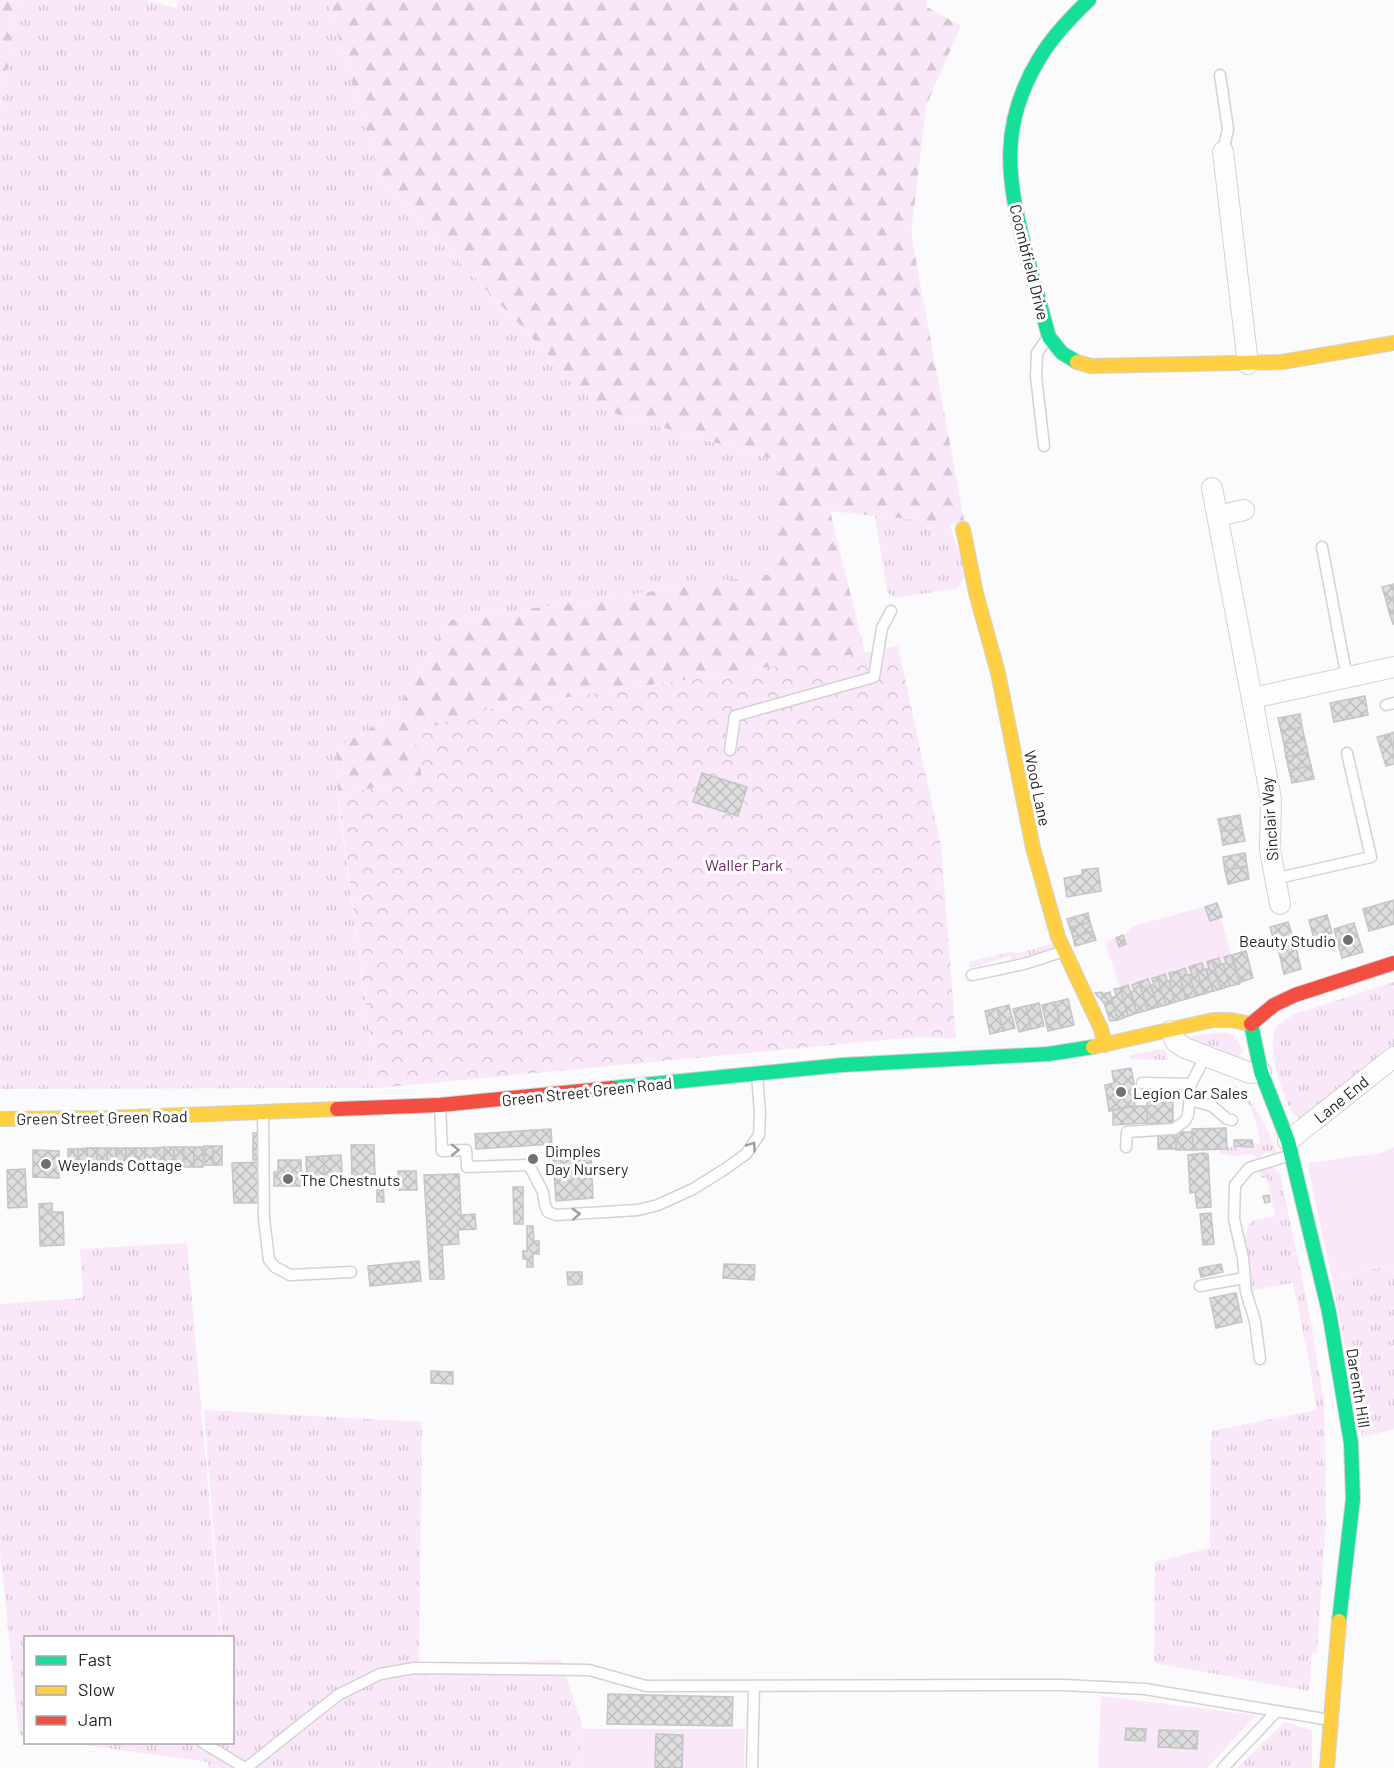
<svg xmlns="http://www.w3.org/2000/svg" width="1394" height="1768" font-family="Barlow,sans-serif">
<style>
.grass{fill:url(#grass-tufts)}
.forest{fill:url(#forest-firs)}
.park{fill:url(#park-crowns)}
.garden{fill:#fae8f8;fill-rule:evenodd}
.building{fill:url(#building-cross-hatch);stroke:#c5c4c6;stroke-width:1.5}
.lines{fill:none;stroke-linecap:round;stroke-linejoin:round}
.lane-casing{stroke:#d3d2d4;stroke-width:13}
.street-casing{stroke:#d3d2d4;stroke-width:22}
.fast-casing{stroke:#d3d2d4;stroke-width:16}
.slow-casing{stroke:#d3d2d4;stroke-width:16}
.jam-casing{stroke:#d3d2d4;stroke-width:16}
.lane{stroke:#fefeff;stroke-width:10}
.street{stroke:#fefeff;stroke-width:20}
.fast{stroke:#16e098;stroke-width:14}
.slow{stroke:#ffcf43;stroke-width:14}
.jam{stroke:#f24e42;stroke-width:14}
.oneway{stroke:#9d9d9e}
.poi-dot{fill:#717072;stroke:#fff;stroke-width:2}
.labels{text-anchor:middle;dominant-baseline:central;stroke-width:6;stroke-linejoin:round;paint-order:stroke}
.street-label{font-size:16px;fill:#262627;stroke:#fff}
.park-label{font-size:16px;fill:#6e2a67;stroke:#fff}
.poi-label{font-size:16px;fill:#262627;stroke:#fff;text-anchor:start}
</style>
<defs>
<pattern id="grass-tufts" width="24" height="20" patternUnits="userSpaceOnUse" patternTransform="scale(1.5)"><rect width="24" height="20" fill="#fae8f8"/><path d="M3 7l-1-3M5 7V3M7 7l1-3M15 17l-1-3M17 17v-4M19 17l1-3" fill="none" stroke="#d6c7d5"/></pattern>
<pattern id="forest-firs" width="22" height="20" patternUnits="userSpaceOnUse" patternTransform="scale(1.5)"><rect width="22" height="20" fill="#fae8f8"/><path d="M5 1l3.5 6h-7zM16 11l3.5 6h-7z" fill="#d6c7d5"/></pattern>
<pattern id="park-crowns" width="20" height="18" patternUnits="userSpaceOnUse" patternTransform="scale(1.5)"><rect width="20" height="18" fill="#fae8f8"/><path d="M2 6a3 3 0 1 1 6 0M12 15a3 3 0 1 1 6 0" fill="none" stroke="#d6c7d5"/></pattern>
<pattern id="building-cross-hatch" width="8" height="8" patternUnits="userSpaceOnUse" patternTransform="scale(1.5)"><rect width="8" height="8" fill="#dddcde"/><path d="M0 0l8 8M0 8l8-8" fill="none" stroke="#bebdbe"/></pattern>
</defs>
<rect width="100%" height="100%" fill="#fbfafc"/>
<g class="grass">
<path d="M17 0H146L176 8 179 0H328L379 177 600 409 779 461 774 574 450 620 395 714 336 748 338 801 377 1088 0 1089V111Z"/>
<path d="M875 516 949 523 963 565 964 577 958 588 897 598 887 593Z"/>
<path d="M1051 944 1053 948 1012 960 1010 956 970 968 969 962 1014 951 1015 954Z"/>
<path d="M1394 982V1047L1330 1098 1301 1119C1300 1118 1295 1115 1293 1113 1283 1100 1266 1043 1276 1028 1281 1022 1288 1018 1295 1014Z"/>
<path d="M1224 1032C1236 1036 1238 1040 1243 1051L1239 1057 1230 1058 1231 1055 1216 1047 1193 1041 1190 1045 1189 1037Z"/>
<path d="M1162 1049 1166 1050 1168 1060 1130 1059V1055Z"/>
<path d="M1227 1079C1253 1098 1267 1124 1277 1154L1267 1152 1258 1158 1252 1154 1231 1156 1219 1153V1150L1226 1149 1227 1147H1252L1255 1143 1260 1144C1256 1114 1250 1099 1227 1079Z"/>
<path d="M1273 1167 1280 1173 1283 1187 1310 1317 1324 1401 1326 1519 1317 1653H1312L1309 1691 1154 1663 1155 1562 1210 1548 1211 1431 1316 1410 1309 1361 1293 1283 1253 1290 1244 1237 1251 1221 1275 1216 1267 1178H1261L1259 1170Z"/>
<path d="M187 1243 221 1637 26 1638 25 1736 19 1735 0 1551V1304L83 1298 80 1249Z"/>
<path d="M1394 1265V1429L1362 1437 1332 1278Z"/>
<path d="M204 1410 422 1422 419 1665 561 1660 583 1729 578 1768H209L208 1762 70 1743 232 1742V1638L222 1637Z"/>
<path d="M1284 1722 1312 1730V1768H1237Z"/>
</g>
<g class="forest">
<path d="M0 0H17L0 111Z"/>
<path d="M328 0H926L927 7 961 26 926 106 911 234 965 525 830 511 865 653 477 711 423 778 338 795 336 748 395 714 450 620 773 574 779 461 600 409 379 177Z"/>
</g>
<path class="park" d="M898 646 941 846 956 1039 917 1037 377 1088 338 795 422 778 414 733 477 711 864 653Z"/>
<g class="garden">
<path d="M1217 903 1231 955 1224 957 1226 963 1221 965 1219 958 1207 962 1209 969 1204 970 1202 963 1190 967 1192 974 1187 975 1185 969 1170 973 1171 980 1167 981 1164 974 1152 978 1154 985 1150 986 1148 979 1132 984 1134 991 1130 992 1128 985 1120 988 1105 942 1124 935 1134 926Z"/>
<path d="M1394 1147V1265L1332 1278 1307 1163 1381 1153Z"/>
<path d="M1101 1696 1256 1715 1207 1768H1098ZM1126 1729H1146L1145 1741 1125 1740ZM1159 1730 1198 1731 1197 1749 1159 1747Z"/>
<path d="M583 1729H745L744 1768H682L656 1734 655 1768H578Z"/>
</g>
<g class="building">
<path d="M1394 584V597L1386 600 1382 587Z"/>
<path d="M1394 597V610L1389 612 1386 600Z"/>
<path d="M1394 610V624H1393L1389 612Z"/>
<path d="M1365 696 1368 715 1334 722 1330 703Z"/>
<path d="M1300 714 1302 727 1281 731 1278 718Z"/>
<path d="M1302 727 1305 740 1284 744 1281 731Z"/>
<path d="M1394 732V751L1389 734Z"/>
<path d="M1389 734 1394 751V764L1386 766 1377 737Z"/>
<path d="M1305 740 1308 753 1286 757 1284 744Z"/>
<path d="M1308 753 1311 766 1289 770 1286 757Z"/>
<path d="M1311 766 1314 779 1292 783 1289 770Z"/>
<path d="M702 773 747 787 738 816 693 802Z"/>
<path d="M1240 815 1242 828 1221 832 1218 819Z"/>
<path d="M1242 828 1245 841 1223 845 1221 832Z"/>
<path d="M1245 853 1247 866 1225 871 1223 857Z"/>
<path d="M1247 866 1249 879 1228 884 1225 871Z"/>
<path d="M1098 868 1101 891 1067 897 1064 878 1082 875V870Z"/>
<path d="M1394 900V924L1369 931 1363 909Z"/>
<path d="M1217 903 1222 917 1210 921 1205 907Z"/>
<path d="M1088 913 1090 922 1070 928 1067 919Z"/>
<path d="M1327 915 1332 933 1314 939 1309 920Z"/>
<path d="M1090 922 1093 931 1073 937 1070 928Z"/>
<path d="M1288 922 1295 943 1276 949 1270 927Z"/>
<path d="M1354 923 1363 952 1342 958 1334 929Z"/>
<path d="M1093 931 1096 940 1075 946 1073 937Z"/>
<path d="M1123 935 1126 944 1119 947 1116 938Z"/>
<path d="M1295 943 1301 969 1284 974 1278 948Z"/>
<path d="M1246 951 1253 978 1241 982 1232 955Z"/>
<path d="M1231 955 1240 984 1230 986 1223 964 1226 963 1224 957Z"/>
<path d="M1219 958 1221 965 1223 964 1230 986 1221 989 1212 960Z"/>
<path d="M1212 960 1221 989 1213 991 1206 969H1209L1207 962Z"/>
<path d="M1202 963 1204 970 1206 969 1213 991 1204 994 1195 965Z"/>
<path d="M1195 965 1204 994 1196 996 1189 975 1192 974 1189 967Z"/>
<path d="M1185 968 1187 975H1189L1196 996 1186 999 1178 971Z"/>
<path d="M1178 971 1186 999 1175 1002 1169 981 1171 980 1169 973Z"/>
<path d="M1165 974 1167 981H1169L1175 1002 1166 1005 1157 977Z"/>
<path d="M1157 977 1166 1005 1158 1007 1151 985H1154L1152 978Z"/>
<path d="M1148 979 1158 1007 1148 1010 1139 982Z"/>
<path d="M1139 982 1148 1010 1137 1013 1131 992 1134 991 1132 985Z"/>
<path d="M1128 985 1137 1013 1128 1016 1120 988Z"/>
<path d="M1120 988 1128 1016 1118 1020 1111 998 1116 996 1114 989Z"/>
<path d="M1102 992 1103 994 1110 992 1112 1001 1104 1003 1095 993Z"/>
<path d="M1068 999 1074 1025 1061 1028 1055 1002Z"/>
<path d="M1112 1001 1118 1020 1110 1021 1104 1003Z"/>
<path d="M1055 1002 1061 1028 1048 1031 1042 1005Z"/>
<path d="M1039 1003 1044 1026 1031 1029 1026 1006Z"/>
<path d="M1009 1005 1015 1028 1003 1031 997 1008Z"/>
<path d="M1026 1006 1031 1029 1019 1032 1013 1009Z"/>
<path d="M997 1008 1003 1031 990 1034 985 1011Z"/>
<path d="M1131 1068 1137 1099 1134 1100 1135 1106 1109 1111 1105 1085 1114 1083 1112 1071Z"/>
<path d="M1147 1101 1173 1102V1124L1147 1123Z"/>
<path d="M1135 1106H1147V1123L1113 1125V1110Z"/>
<path d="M1226 1128 1227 1149 1193 1150 1192 1129Z"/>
<path d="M551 1129 552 1144 476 1149 475 1134Z"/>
<path d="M1176 1132H1192L1193 1150H1176Z"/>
<path d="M253 1133H259L260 1160H253Z"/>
<rect x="1158" y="1134" width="18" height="15"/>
<path d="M1234 1140H1252L1253 1147 1234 1146Z"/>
<path d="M351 1145H374L375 1175 352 1176Z"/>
<path d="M204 1146H213V1165H205Z"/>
<rect x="213" y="1146" width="9" height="19"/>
<path d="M164 1147H174V1168H165Z"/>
<path d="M164 1147 165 1168H155V1148Z"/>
<path d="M174 1147H184V1167L174 1168Z"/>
<rect x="184" y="1147" width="10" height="20"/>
<rect x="194" y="1147" width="9" height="20"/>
<path d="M87 1148H97V1169H88Z"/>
<path d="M87 1148 88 1169H78V1149Z"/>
<rect x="97" y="1148" width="10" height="21"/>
<path d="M107 1148H116L117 1168 107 1169Z"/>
<path d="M116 1148H126V1168H117Z"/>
<rect x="126" y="1148" width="10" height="20"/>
<rect x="136" y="1148" width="9" height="20"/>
<rect x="145" y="1148" width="10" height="20"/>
<rect x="68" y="1149" width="10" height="20"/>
<path d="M33 1150 59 1151V1178L33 1177Z"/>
<path d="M1203 1153 1208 1154 1211 1207 1197 1208 1195 1192 1190 1193 1188 1155Z"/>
<path d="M341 1155 343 1185 325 1186 323 1156Z"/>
<path d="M323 1156 325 1186 307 1187 306 1157Z"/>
<path d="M591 1156 593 1198 556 1201 553 1159Z"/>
<path d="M278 1160H301L302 1186H274V1172H278Z"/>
<path d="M260 1162 261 1203H234L232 1163Z"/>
<path d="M25 1169 27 1207 8 1208 7 1170Z"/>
<path d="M398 1171H416L417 1190H399Z"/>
<path d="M459 1174 461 1215 475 1214 476 1229 458 1230 459 1244 442 1245 444 1279H430L424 1175Z"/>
<path d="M377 1183H383L384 1202H377Z"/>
<path d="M513 1187H523V1224H514Z"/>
<path d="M1269 1195 1270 1202 1265 1203 1263 1196Z"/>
<path d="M52 1203V1212H63L64 1245 40 1246 39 1204Z"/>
<path d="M1211 1213 1214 1244 1203 1245 1200 1214Z"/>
<path d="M527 1226H533L534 1241H539V1254H533V1267H527V1259H523V1251H527Z"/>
<path d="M419 1261 421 1281 370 1286 368 1266Z"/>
<path d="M724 1264 755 1265 754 1280 723 1278Z"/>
<path d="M1221 1264 1223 1272 1201 1277 1199 1268Z"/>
<path d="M567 1272H582V1284L568 1285Z"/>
<path d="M1236 1293 1242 1322 1216 1328 1210 1298Z"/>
<path d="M431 1371 453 1372V1384L431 1383Z"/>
<path d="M608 1694 733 1697 732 1726 607 1724Z"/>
<path d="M1126 1728 1146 1729 1145 1741 1125 1740Z"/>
<path d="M1159 1730 1198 1731 1197 1749 1158 1747Z"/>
<path d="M656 1734 683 1735 682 1768H655Z"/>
</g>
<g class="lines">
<g class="lane-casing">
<g id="lane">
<path d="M1220 75 1228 129 1223 152"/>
<path d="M1044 446 1036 376 1037 353 1048 337"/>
<path d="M1322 547 1347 678"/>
<path d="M1386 705 1394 703"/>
<path d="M730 750 735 716 874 677 882 628 891 611"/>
<path d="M1274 879 1371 857 1347 753"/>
<path d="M972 975 1024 964 1064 951"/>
<path d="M1142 1083 1191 1084"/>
<path d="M1190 1100 1212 1106 1227 1119 1232 1120"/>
<path d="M440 1105 442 1151 466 1150 467 1167 529 1165 543 1192 545 1205 548 1212 556 1215 638 1210 658 1205 693 1189 725 1169 746 1154 759 1135 760 1113 757 1074"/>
<path d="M263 1113 264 1219 269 1260 275 1267 290 1275 351 1272"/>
<path d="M1126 1147 1127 1132 1174 1129 1185 1121 1188 1115 1191 1084 1205 1057"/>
<path d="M1200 1286 1244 1278"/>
<path d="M1260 1359 1255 1321 1246 1292 1243 1258 1234 1219 1235 1185 1249 1168 1291 1155"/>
<path d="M202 1742 245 1768"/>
<path d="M246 1768 338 1695 380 1674 414 1668 589 1670 646 1686 1063 1685 1145 1689 1330 1720"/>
<path d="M752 1768 754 1686"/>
<path d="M1223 1768 1276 1712"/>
</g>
</g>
<g class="street-casing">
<g id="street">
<path d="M1223 152 1248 364"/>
<path d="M1212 488 1271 799 1270 850 1280 904"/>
<path d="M1218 516 1244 510"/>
<path d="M1253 698 1394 667"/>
<path d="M1171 1031 1176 1042 1185 1048 1250 1073 1261 1072"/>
<path d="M1288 1141 1394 1057"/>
</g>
</g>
<g class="fast-casing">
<g id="fast">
<path d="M1077 362 1062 353 1049 337C1041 308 1033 278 1025 249 1007 178 999 125 1039 59 1052 37 1070 18 1089 0"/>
<path d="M1251 1024 1261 1072 1288 1141 1329 1312 1351 1443 1353 1499 1339 1621"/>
<path d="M612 1088 842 1065 1048 1054 1093 1047"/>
</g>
</g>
<g class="slow-casing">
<g id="slow">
<path d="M1077 362 1091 366 1282 362 1394 343"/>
<path d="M963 529 976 593 998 673 1033 848 1058 937 1101 1029 1105 1045"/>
<path d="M1093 1047 1213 1020H1231L1251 1024"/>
<path d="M0 1119 106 1118 337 1109"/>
<path d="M1327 1768 1339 1621"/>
</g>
</g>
<g class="jam-casing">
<g id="jam">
<path d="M1251 1024 1274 1005 1295 995 1394 963"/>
<path d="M337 1109 440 1105 612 1088"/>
</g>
</g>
<use href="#lane" class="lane"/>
<use href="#street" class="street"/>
<use href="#fast" class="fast"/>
<use href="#slow" class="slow"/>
<use href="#jam" class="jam"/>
</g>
<defs><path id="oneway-chevron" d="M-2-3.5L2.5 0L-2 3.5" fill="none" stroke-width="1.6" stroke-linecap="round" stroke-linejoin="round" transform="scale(1.5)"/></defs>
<g class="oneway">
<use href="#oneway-chevron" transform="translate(752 1146) rotate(-55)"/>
<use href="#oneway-chevron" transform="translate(455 1150) rotate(-1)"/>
<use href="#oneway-chevron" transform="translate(576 1214) rotate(-3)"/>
</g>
<g class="poi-dot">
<circle cx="1348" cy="940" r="6"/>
<circle cx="1121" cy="1092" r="6"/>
<circle cx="533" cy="1159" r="6"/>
<circle cx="46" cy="1164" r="6"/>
<circle cx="288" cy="1179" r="6"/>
</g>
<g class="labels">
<g class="street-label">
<text transform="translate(1030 262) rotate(76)">Coombfield Drive</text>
<text transform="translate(1038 788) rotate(78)">Wood Lane</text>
<text transform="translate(1269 819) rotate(-94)">Sinclair Way</text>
<text transform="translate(587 1091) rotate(-6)">Green Street Green Road</text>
<text transform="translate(1341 1099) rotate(-39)">Lane End</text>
<text transform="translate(102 1117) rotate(-1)">Green Street Green Road</text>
<text transform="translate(1359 1388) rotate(81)">Darenth Hill</text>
</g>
<g class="park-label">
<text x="744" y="864">Waller Park</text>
</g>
<g class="poi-label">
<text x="1336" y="940" text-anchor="end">Beauty Studio</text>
<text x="1133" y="1092">Legion Car Sales</text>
<text x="545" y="1150">Dimples<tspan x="545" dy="18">Day Nursery</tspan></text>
<text x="58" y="1164">Weylands Cottage</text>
<text x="300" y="1179">The Chestnuts</text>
</g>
</g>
<rect x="24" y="1636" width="210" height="108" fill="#ffffff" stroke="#a8a8a9" stroke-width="1.5"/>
<rect x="36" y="1656" width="30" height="9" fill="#16e098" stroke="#a8a8a9" stroke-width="1.5"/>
<text x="78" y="1666" font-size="18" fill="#262627">Fast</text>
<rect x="36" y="1686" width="30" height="9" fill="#ffcf43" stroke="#a8a8a9" stroke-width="1.5"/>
<text x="78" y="1696" font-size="18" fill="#262627">Slow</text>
<rect x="36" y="1716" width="30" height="9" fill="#f24e42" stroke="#a8a8a9" stroke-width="1.5"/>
<text x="78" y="1726" font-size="18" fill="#262627">Jam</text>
</svg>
